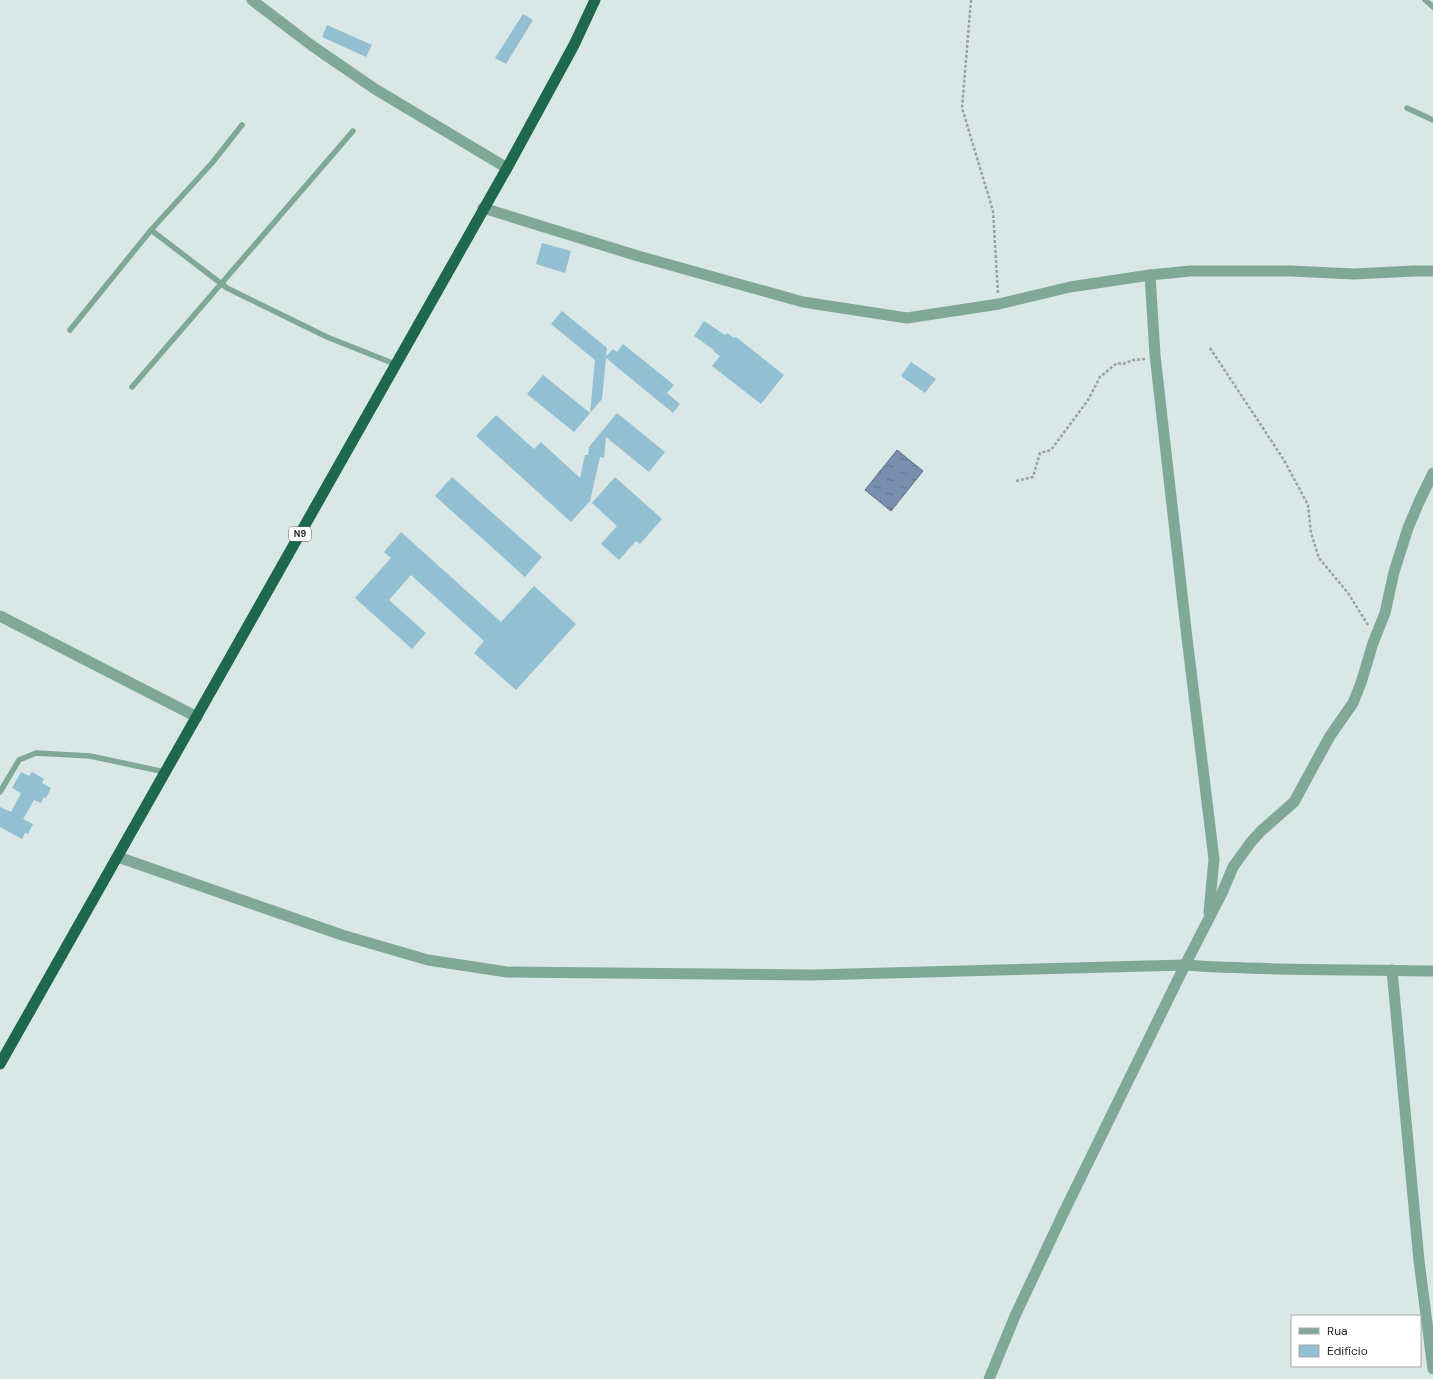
<svg xmlns="http://www.w3.org/2000/svg" width="1433" height="1379" font-family="'DM Sans',sans-serif">
<style>
.water{fill:url(#water-ripples);stroke:#5d6f85}
.building{fill:#93bfd2}
.lines{fill:none;stroke-linecap:round;stroke-linejoin:round}
.path{stroke:#98a3a2;stroke-width:2.5;stroke-dasharray:3 2;stroke-linecap:butt}
.service{stroke:#80a896;stroke-width:5.5}
.minor{stroke:#80a896;stroke-width:11}
.trunk{stroke:#1e684e;stroke-width:11}
.labels{text-anchor:middle;dominant-baseline:central;stroke-width:4;stroke-linejoin:round;paint-order:stroke}
.shield{fill:#fff;stroke:#646867;stroke-width:1}
.shield-label{font-size:9px;font-weight:bold;fill:#212726}
</style>
<defs>
<pattern id="water-ripples" width="26" height="14" patternUnits="userSpaceOnUse"><rect width="26" height="14" fill="#778eae"/><path d="M2 4q2-2 4 0t4 0M15 11q2-2 4 0t4 0" fill="none" stroke="#61748d"/></pattern>
</defs>
<rect width="100%" height="100%" fill="#d9e7e7"/>
<path class="water" d="M897 450 923 471 891 511 865 490Z"/>
<g class="building">
<path d="M523 14 533 20 506 64 495 58Z"/>
<path d="M327 25 372 45 366 57 322 37Z"/>
<path d="M542 243 571 251 565 273 536 264Z"/>
<path d="M562 311 607 348 606 356 613 349 617 352 623 344 674 385 667 393 680 404 673 413 606 358 602 399 574 432 527 394 543 375 590 413 595 360 551 324Z"/>
<path d="M704 321 725 335 727 333 734 338 736 337 784 375 761 404 712 366 720 356 713 351 714 350 694 336Z"/>
<path d="M911 362 936 379 925 393 901 376Z"/>
<path d="M617 413 665 452 649 472 606 437 604 458 600 457 590 501 571 522 476 436 496 415 534 449 541 442 580 478 585 455H588L589 447Z"/>
<path d="M452 477 542 557 525 577 435 496Z"/>
<path d="M615 477 662 519 640 544 636 541 619 560 601 544 617 526 592 503Z"/>
<path d="M401 532 501 622 534 586 576 624 516 690 474 653 484 641 411 575 389 600 426 633 412 649 355 598 391 558 384 552Z"/>
<path d="M21 772 29 776 32 772 44 779 42 783 51 788 46 798 44 797 41 803 34 800 23 819 33 824 28 834 25 833 22 839 0 827V807L11 812 21 793 12 788Z"/>
</g>
<g class="lines">
<g class="path">
<path d="M971 0 962 108 993 211 998 293"/>
<path d="M1210 348 1284 460 1308 505 1311 533 1319 558 1348 593 1368 625"/>
<path d="M1016 481 1033 477 1040 453 1051 450 1088 400 1100 377 1117 363 1123 364 1133 360 1145 359"/>
</g>
<g class="service">
<path d="M1425 0 1433 7"/>
<path d="M1407 108 1433 120"/>
<path d="M151 230 227 288 327 337 395 364"/>
<path d="M70 330 151 230 212 163 242 125"/>
<path d="M132 387 353 131"/>
<path d="M0 792 19 760 36 753 90 756 165 772"/>
</g>
<g class="minor">
<path d="M252 0 311 45 375 89 507 168"/>
<path d="M483 208 638 256 803 302 907 318 999 304 1070 287 1150 275 1190 271H1291L1354 274 1414 271H1433"/>
<path d="M1150 275 1155 355 1187 638 1214 859 1209 912"/>
<path d="M0 616 197 717"/>
<path d="M118 857 342 935 428 960 507 972 813 975 1185 965C1267 971 1350 969 1433 971"/>
<path d="M1392 970 1419 1261 1433 1369"/>
<path d="M989 1379 1015 1316 1062 1216 1185 965 1222 893 1233 867 1251 842 1261 831 1294 802 1330 736 1353 703 1361 683 1373 643 1385 613 1394 572 1408 528 1419 502 1433 473"/>
</g>
<path class="trunk" d="M0 1064 507 168 574 45 595 0"/>
</g>
<g class="labels">
<rect class="shield" x="289" y="527" width="22" height="14" rx="3"/>
<g class="shield-label">
<text x="300" y="534">N9</text>
</g>
</g>
<rect x="1291" y="1315" width="130" height="52" fill="#ffffff" stroke="#a6a9a8"/>
<rect x="1299" y="1328" width="20" height="6" fill="#80a896" stroke="#a6a9a8"/>
<text x="1327" y="1335" font-size="12" fill="#212726">Rua</text>
<rect x="1299" y="1345" width="20" height="12" fill="#93bfd2" stroke="#a6a9a8"/>
<text x="1327" y="1355" font-size="12" fill="#212726">Edifício</text>
</svg>
